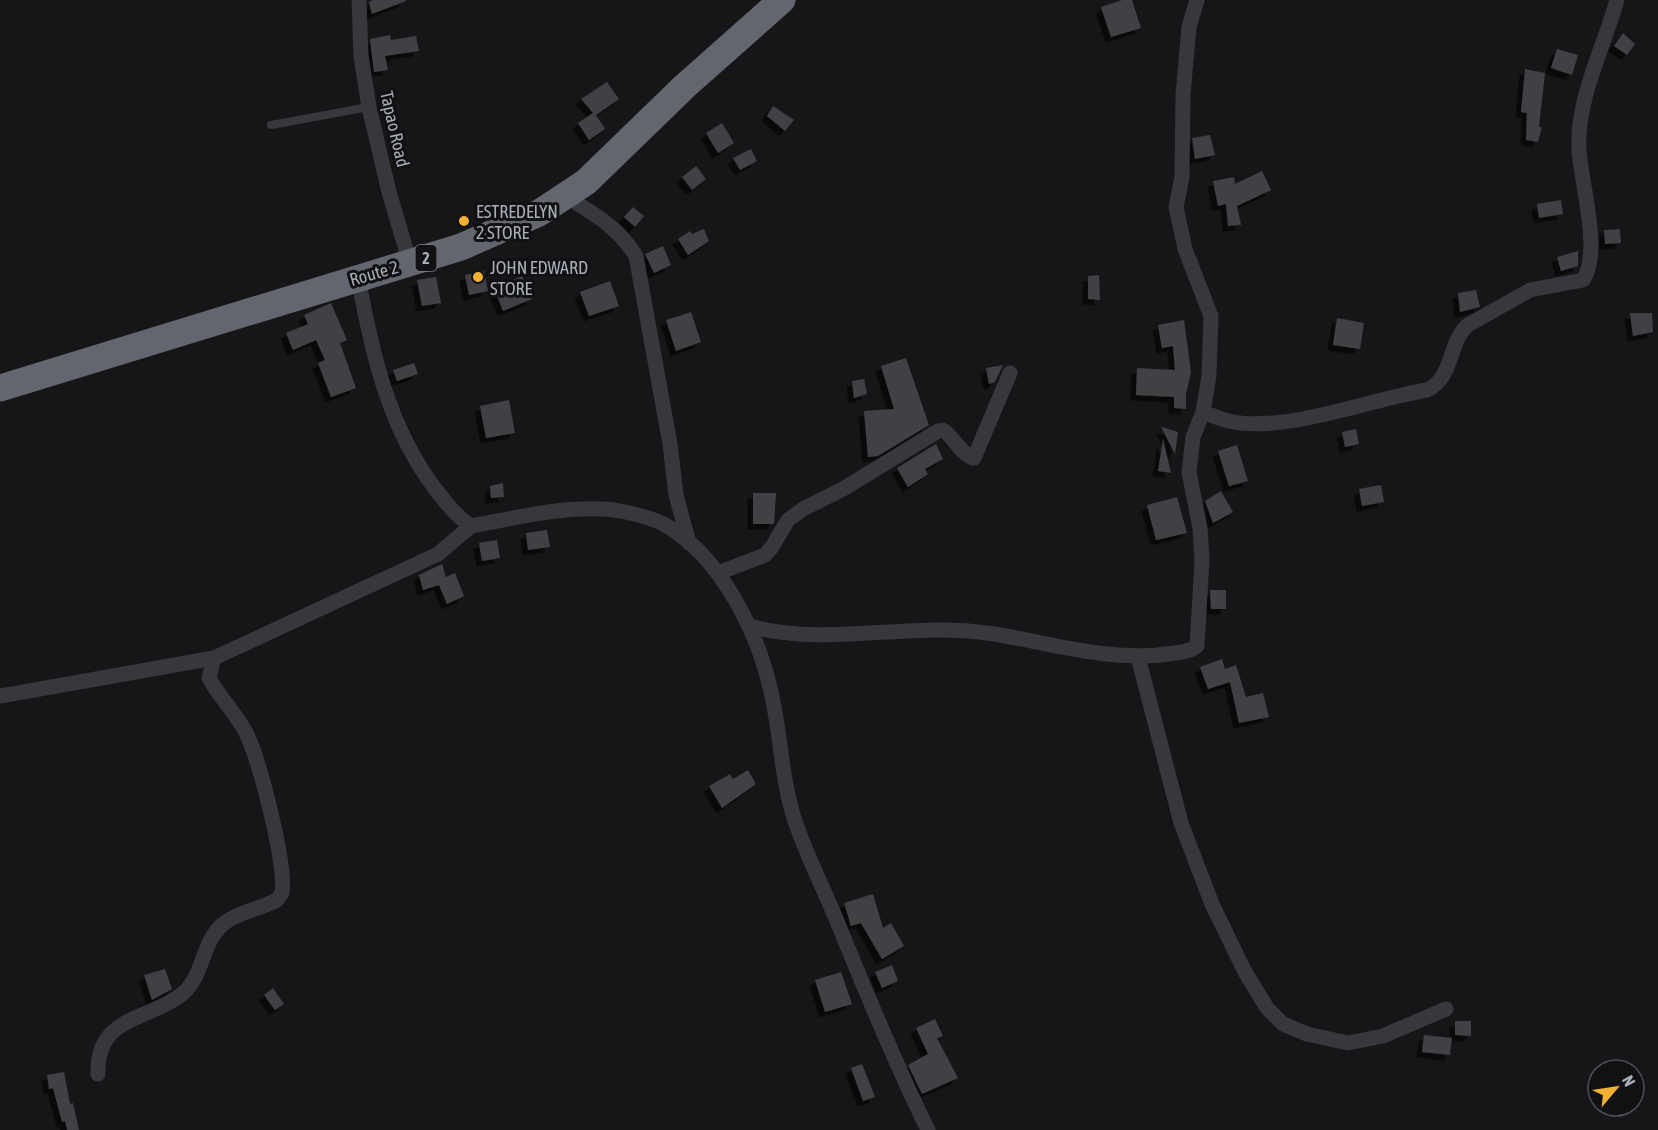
<svg xmlns="http://www.w3.org/2000/svg" width="1658" height="1130" font-family="'Asap Condensed',sans-serif">
<style>
.building{fill:#404145;filter:url(#shadow)}
.lines{fill:none;stroke-linecap:round;stroke-linejoin:round}
.lane{stroke:#37383d;stroke-width:8}
.street{stroke:#37383d;stroke-width:15}
.highway{stroke:#63666e;stroke-width:27}
.poi-dot{fill:#f2b134;stroke:#111113;stroke-width:2}
.labels{text-anchor:middle;dominant-baseline:central;stroke-width:6;stroke-linejoin:round;paint-order:stroke}
.shield{fill:#111113;stroke:#7b7e86;stroke-width:1.5}
.shield-label{font-size:16px;font-weight:bold;fill:#a8adb8}
.street-label{font-size:18px;fill:#a8adb8;stroke:#111113}
.poi-label{font-size:18px;fill:#a8adb8;stroke:#111113;text-anchor:start}
</style>
<defs>
<filter id="shadow"><feDropShadow dx="-5.5" dy="5.5" stdDeviation="0" flood-color="#0009"/></filter>
</defs>
<rect width="100%" height="100%" fill="#161618"/>
<g class="building">
<path d="M373 0H406V1L372 14 369 2Z"/>
<path d="M1122 0H1132L1141 28 1111 37 1101 7Z"/>
<path d="M1623 33 1635 44 1627 55 1614 46Z"/>
<path d="M390 35 391 40 416 36 419 51 385 56 388 70 374 72 370 39Z"/>
<path d="M1557 49 1578 55 1572 75 1551 68Z"/>
<path d="M1525 69 1545 73 1539 127H1542L1538 142 1526 140 1527 113 1521 112Z"/>
<path d="M607 82 619 99 596 115 605 129 589 140 578 123 593 113 581 99Z"/>
<path d="M773 106 794 120 785 131 767 116Z"/>
<path d="M722 123 734 143 718 153 706 133Z"/>
<path d="M1210 135 1215 155 1195 159 1192 138Z"/>
<path d="M751 149 757 161 740 170 733 158Z"/>
<path d="M696 166 706 179 692 190 682 177Z"/>
<path d="M1262 171 1271 190 1237 206 1241 225 1228 226 1226 204 1218 206 1213 181 1234 177 1235 184Z"/>
<path d="M1561 200 1563 214 1539 218 1537 204Z"/>
<path d="M633 207 644 216 635 227 624 217Z"/>
<path d="M704 229 709 241 688 255 678 239 690 231 692 234Z"/>
<path d="M1620 229 1621 243 1605 244 1604 230Z"/>
<path d="M663 246 671 265 654 273 645 254Z"/>
<path d="M1578 251V266L1561 271 1557 257Z"/>
<path d="M484 271 488 291 469 295 465 275Z"/>
<path d="M1099 275 1100 300 1088 299V276Z"/>
<path d="M522 276 532 299 503 311 494 288Z"/>
<path d="M436 277 441 303 422 306 417 280Z"/>
<path d="M610 281 619 306 589 316 580 292Z"/>
<path d="M1476 290 1480 307 1460 312 1458 293Z"/>
<path d="M331 303 347 340 340 343 356 388 331 397 318 363 325 360 316 340 293 350 286 333 308 324 304 315Z"/>
<path d="M691 312 701 342 676 351 666 320Z"/>
<path d="M1630 313H1652L1653 332 1633 336Z"/>
<path d="M1337 318 1364 323 1360 349 1333 345Z"/>
<path d="M1184 320 1191 372 1186 394V409L1174 408V397L1136 395 1137 368 1175 370 1173 346 1162 348 1158 325Z"/>
<path d="M906 358 929 425 878 456 868 457 864 411 894 409 881 366Z"/>
<path d="M414 363 418 374 397 381 393 370Z"/>
<path d="M1003 365 995 382 989 384 986 368Z"/>
<path d="M864 379 867 394 854 398 852 381Z"/>
<path d="M509 400 515 433 486 438 480 406Z"/>
<path d="M1161 427 1178 432 1175 454Z"/>
<path d="M1356 429 1359 444 1345 447 1342 432Z"/>
<path d="M1163 439 1171 473 1158 471Z"/>
<path d="M936 444 943 459 925 469 928 474 908 487 897 468Z"/>
<path d="M1237 445 1248 481 1229 486 1218 451Z"/>
<path d="M503 483 504 497 491 498 490 486Z"/>
<path d="M1381 485 1384 502 1362 506 1359 489Z"/>
<path d="M1221 491 1233 512 1213 523 1205 501Z"/>
<path d="M753 493H776L774 524H753Z"/>
<path d="M1177 497 1187 533 1156 540 1147 505Z"/>
<path d="M547 530 550 547 528 550 526 533Z"/>
<path d="M497 540 500 558 482 561 479 543Z"/>
<path d="M442 564 446 577 455 573 464 596 447 604 439 585 423 590 419 575Z"/>
<path d="M1210 590H1226V609H1211Z"/>
<path d="M1222 659 1225 669 1236 665 1246 697 1263 693 1269 717 1239 723 1230 682 1208 689 1200 667Z"/>
<path d="M748 770 756 784 722 808 709 786 730 774 733 779Z"/>
<path d="M873 894 883 928 891 923 904 946 882 959 861 923 851 926 844 903Z"/>
<path d="M892 965 898 981 882 988 875 972Z"/>
<path d="M165 969 172 989 152 1000 144 975Z"/>
<path d="M841 972 852 1004 825 1012 815 980Z"/>
<path d="M273 988 284 1004 275 1010 264 995Z"/>
<path d="M935 1019 943 1036 937 1038 958 1078 922 1094 908 1065 928 1054 916 1028Z"/>
<path d="M1455 1021H1471V1036L1455 1035Z"/>
<path d="M1424 1035 1452 1038 1450 1055 1422 1052Z"/>
<path d="M862 1064 875 1097 863 1101 851 1068Z"/>
<path d="M64 1072 70 1104 73 1103 79 1130H67L65 1121 62 1122 53 1088 49 1089 47 1075Z"/>
</g>
<g class="lines">
<path class="lane" d="M271 125 369 107"/>
<g class="street">
<path d="M359 0 361 56 369 107 389 192 410 263"/>
<path d="M565 196C594 214 618 227 636 256L670 444 676 495 689 543"/>
<path d="M358 277C372 353 388 427 436 490 447 504 456 516 471 526 514 518 577 503 620 511 635 514 654 518 667 526 721 558 758 632 771 692 781 734 781 779 795 821 807 857 825 891 839 926 867 995 895 1063 928 1130"/>
<path d="M1203 412C1211 415 1220 419 1229 421 1283 434 1371 399 1427 390 1454 378 1448 342 1468 325L1530 290 1583 280C1602 253 1581 183 1579 150 1576 100 1604 47 1617 0"/>
<path d="M718 573 765 555 772 547 788 520 803 509 843 489 938 431 943 430C954 437 962 456 974 458L1010 373"/>
<path d="M749 626C832 648 910 620 994 634 1055 644 1114 663 1175 653 1183 652 1191 651 1197 646L1202 560 1200 528 1189 472 1193 437 1203 412 1209 376 1211 316 1185 249 1176 207 1182 177 1183 94 1189 27 1197 0"/>
<path d="M1138 657 1181 823 1212 904 1245 972 1267 1008 1283 1024 1307 1034 1348 1043 1383 1036 1446 1009"/>
<path d="M0 696 214 658 438 554 471 526"/>
<path d="M98 1074C96 1016 147 1021 181 995 203 978 201 947 219 928 231 914 260 909 277 900L282 893C287 867 259 756 245 731 235 712 219 697 209 678L214 658"/>
</g>
<path class="highway" d="M0 388 461 247 539 213 586 182 685 86 782 0"/>
</g>
<g class="poi-dot">
<circle cx="464" cy="221" r="6"/>
<circle cx="478" cy="277" r="6"/>
</g>
<g class="labels">
<rect class="shield" x="415.5" y="245" width="21" height="26" rx="4.5"/>
<g class="shield-label">
<text x="426" y="258">2</text>
</g>
<g class="street-label">
<text transform="translate(395 129) rotate(77)">Tapao Road</text>
<text transform="translate(374 273) rotate(-16)">Route 2</text>
</g>
<g class="poi-label">
<text x="476" y="211">ESTREDELYN<tspan x="476" dy="21">2 STORE</tspan></text>
<text x="490" y="267">JOHN EDWARD<tspan x="490" dy="21">STORE</tspan></text>
</g>
</g>
<g transform="translate(1616 1088) rotate(61)"><circle r="28" fill="#111113" stroke="#4d4f55" stroke-width="1.5"/>
<path d="M0-4.5L10 22L0 15L-10 22Z" fill="#f2b134"/>
<text y="-9" font-size="16" font-weight="bold" text-anchor="middle" fill="#a8adb8">N</text>
</g>
</svg>
